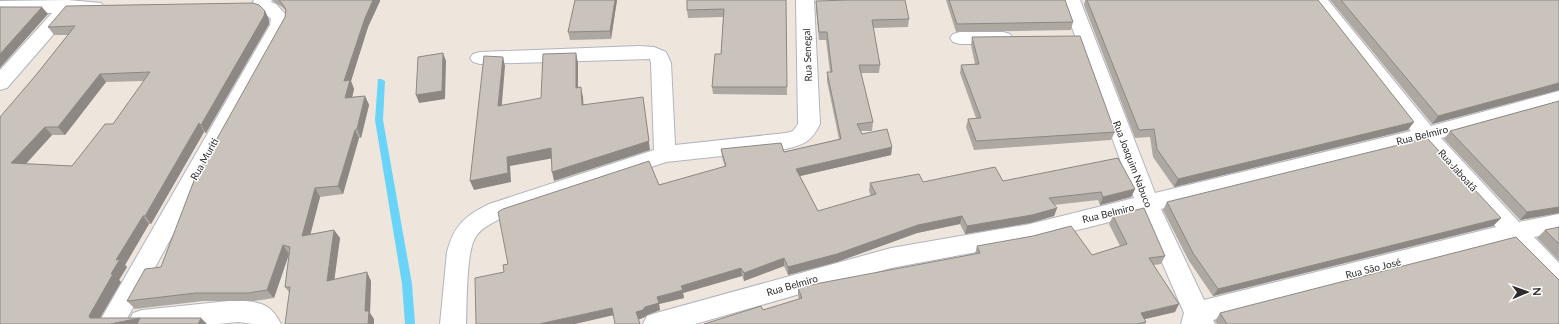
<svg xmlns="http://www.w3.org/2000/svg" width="1559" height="324" font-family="Lato,sans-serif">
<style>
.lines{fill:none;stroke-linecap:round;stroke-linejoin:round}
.stream{fill:#69d4f7;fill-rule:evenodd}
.street-casing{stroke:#b1b4c0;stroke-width:2}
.street{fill:#fff;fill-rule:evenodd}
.wall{fill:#ada8a2;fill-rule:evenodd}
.shaded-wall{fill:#8d8884}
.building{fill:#c9c3bc;stroke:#8d8884;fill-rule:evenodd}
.labels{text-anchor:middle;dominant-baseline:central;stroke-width:3;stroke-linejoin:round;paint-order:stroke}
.street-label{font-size:10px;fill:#2b2b2b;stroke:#fff}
</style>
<rect width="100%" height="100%" fill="#eee6dd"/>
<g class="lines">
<path class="stream" d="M378 79H381L385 81 383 120 412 284 415 324H405L402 284 375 120Z"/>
<g class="street-casing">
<g id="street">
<path d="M68 0 101 3 104 7 101 11 95 13H72L7 88 0 90V70L52 13H0V1Z"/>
<path d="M254 0H272L271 2 276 4 289 18 288 25 124 324H98L270 25 271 19C265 13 256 9 252 4Z"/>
<path d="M796 0H814L820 124C811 142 805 144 786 149L666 162 505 216C495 222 481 227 475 238 466 254 467 304 466 324H440L447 252C454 225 465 216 489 204L654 150 651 63 650 59 480 64 473 62 470 58 473 54 480 52 639 46 654 47 666 52 671 63 675 145 786 133 793 131 798 124Z"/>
<path d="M1062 0H1080L1155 193 1411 131 1309 0H1328L1431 126 1559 91V105L1441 138 1519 222 1559 214V232L1534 237 1559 263V289L1550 286 1509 243 1213 320 1215 324H1181L1184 313 1141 214 1030 242 891 268 695 324H643L647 316 656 313 891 248 1030 224 1134 198ZM1421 144 1496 227 1204 300 1161 209Z"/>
<path d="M960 32H1003L1010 34 1013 38 1010 42 1003 44H960L953 42 950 38 953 34Z"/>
<path d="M238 300C260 303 270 302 281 324H253L238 322 218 324H131L129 321 133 313 142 310Z"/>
</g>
</g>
<use href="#street" class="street"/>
</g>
<g class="wall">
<path d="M273 0H380V1L368 27 351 81 354 89 352 97 365 96 369 105 361 138H359L343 194 320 197 310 234 334 230 340 238 334 280 371 281 370 313 374 319 289 292 285 287 289 254 274 298 254 301H203L135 309 127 301 161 267 285 17 286 11 282 7 274 2Z"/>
<path d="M575 0H617L611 39 570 40 568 32Z"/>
<path d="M786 0 787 95 713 94 712 87 721 54 723 17 688 18 687 10Z"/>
<path d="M946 0H1065L1073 22 1071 30 956 32Z"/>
<path d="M1085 0H1318L1408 130 1174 187 1153 157 1150 137 1135 138 1084 5Z"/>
<path d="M1330 0H1559V90L1432 124Z"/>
<path d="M816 1 909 19 908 27 873 28 880 65 879 73H861L873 122 872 131H861L862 134 892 147 891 155 800 176 818 211 871 196 869 191 870 183 1003 181 1135 189 1131 197 1100 205 1098 200 1054 205 1057 208 1054 216 1030 223 965 234 960 224 917 233 837 262 788 275 784 266 744 281 742 276 683 293 684 298 659 304 660 310 647 315 645 317 613 316 504 272 508 264 659 185 725 167 722 157 721 149 784 152 839 139 827 81V72H830L826 40H819L816 9Z"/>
<path d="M265 11 269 20V24L206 133 204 132 151 224H149L125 265 127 267 119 280 121 282 100 318 0 324 36 75 68 35H54L48 27ZM144 81 113 124 72 166 26 164 52 135H65L106 82Z"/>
<path d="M972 37 1115 132 1111 140 974 150 966 127 968 119 976 118 960 73 961 65 975 64 971 45Z"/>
<path d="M1559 101V213L1520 220 1444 139 1450 131Z"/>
<path d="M1167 202 1501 218 1493 226 1213 296 1189 261 1163 210Z"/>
<path d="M1113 216 1165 256 1161 264 1154 265 1175 312 1144 319 1146 322 1145 324H704L763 310 799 299 798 296V288L975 254 977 246 1092 255 1120 246 1109 224Z"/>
<path d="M1559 227V261L1537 238 1545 230Z"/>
<path d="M1558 279 1559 324H1217L1215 321 1220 313Z"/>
</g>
<g class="shaded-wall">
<path d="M373 0H380V1L368 27 351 81 354 89 350 107 345 98 344 81 365 18Z"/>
<path d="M615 0H617L611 39 610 31Z"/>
<path d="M42 7 48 14 0 68V54Z"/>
<path d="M265 11 269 20V24L206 133 201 125Z"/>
<path d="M443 53 446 61 445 99 419 103 416 95Z"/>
<path d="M576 53 578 63V97L576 88Z"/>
<path d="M503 57 505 66 501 115 498 106Z"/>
<path d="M100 74 106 82 65 135 58 127Z"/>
<path d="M1559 83V90L1432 124 1438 116Z"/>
<path d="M581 87 583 97 584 114 582 105Z"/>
<path d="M365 96 369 105 361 138 357 129Z"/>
<path d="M643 97 650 150 554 181 552 172Z"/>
<path d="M1414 122 1408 130 1174 187 1178 179Z"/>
<path d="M199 123 204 132 151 224 145 216Z"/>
<path d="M45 127 52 135 19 171 11 163Z"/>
<path d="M355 130 359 138 343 194 338 186Z"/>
<path d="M892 147 891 155 796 177V169Z"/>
<path d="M551 148 554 158 510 166 511 182 474 190 470 181 507 157Z"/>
<path d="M315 188 320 197 308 244 302 236Z"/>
<path d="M1135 189 1131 197 1100 205 1103 197Z"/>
<path d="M1559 207V213L1520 220 1527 212Z"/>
<path d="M1057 208 1054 216 1030 223 965 234 967 226Z"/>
<path d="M143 216 149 224 125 265 127 267 119 280 121 282 97 323 90 318 89 316 116 260Z"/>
<path d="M962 216 960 224 917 233 837 262 788 275V267L918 225Z"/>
<path d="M1501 218 1493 226 1213 296 1218 289Z"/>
<path d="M334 230 340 238 333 290 327 281Z"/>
<path d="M283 245 289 254 274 298 267 290Z"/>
<path d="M784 258V266L744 281V273Z"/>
<path d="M741 268 742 276 683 293 684 298 659 304 660 310 647 315 645 317 638 320 636 312 645 307 657 297 681 286Z"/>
<path d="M367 272 371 281 370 313 374 319V324H368L365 311Z"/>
<path d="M1179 304 1175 312 1137 321 1141 313Z"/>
<path d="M612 308 614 315 575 324H539Z"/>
<path d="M140 318 146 324H110Z"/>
<path d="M201 318 207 324H198Z"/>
</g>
<g class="building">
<path d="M279 0H373L365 18 344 81 350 80 345 98 365 96 357 129 355 130 338 186 315 188 302 236 334 230 327 281 367 272 365 311H369L368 324H285L290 287H285L290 247 283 245 267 290 248 293H196L127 301 145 269 161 267 195 178 285 17 286 10 284 6Z"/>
<path d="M575 0H615L610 31 568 32Z"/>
<path d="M687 0H786L787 87H712L715 54H721L724 9 687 10Z"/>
<path d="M850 0H905L909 19 872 20 880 65H859L873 122 857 124 862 134 887 129 892 147 796 169 818 211 876 194 870 183 919 174 923 182 995 167 1003 181 1118 158 1135 189 1103 197 1101 192 1049 198 1057 208 1032 215 967 226 962 216 918 225 837 254 788 267 784 258 744 273 741 268 681 286 683 290 657 297 659 303 645 307 643 310 636 312 640 324H615L612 308 539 324H476L475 278 504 272 503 265 508 264 498 212 503 209 649 161 659 185 726 166 721 149 781 143 784 152 841 139 827 72H832L827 32H819L816 1Z"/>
<path d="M949 0H1065L1073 22 957 24Z"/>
<path d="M1087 0H1318L1414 122 1178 179 1157 149 1154 129 1139 130Z"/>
<path d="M1341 0H1559V83L1438 116Z"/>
<path d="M253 3 259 5 265 11 264 16 201 125 199 123 145 216H143L116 260 120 259 111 274H113L89 316 90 318H201L198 324H137L140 318 110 324H0V117L36 75 75 26 48 27 66 6ZM150 72 113 124H105L72 166 11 163 45 127H58L100 74Z"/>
<path d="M0 7H42L0 54Z"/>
<path d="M1080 36 1115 132 976 141 968 119 981 118 961 65 979 64 972 37Z"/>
<path d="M443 53 442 91 416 95 418 57Z"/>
<path d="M576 53V88L581 87 582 105 643 97 649 141 552 172 551 148 507 157 508 173 470 181 484 56 503 57 498 106 541 98 543 54Z"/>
<path d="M1559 101V207L1527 212 1450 131Z"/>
<path d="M1427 138 1501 218 1218 289 1193 253 1167 202Z"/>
<path d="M1144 208 1165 256 1149 258 1179 304 1141 313 1146 322 1137 324H704L761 306 763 310 802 298 798 288 815 284 980 253 977 246 1033 236 1071 226 1092 255 1127 244 1113 216Z"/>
<path d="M1559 227V244L1545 230Z"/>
<path d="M1516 237 1559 280V324H1227L1220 313Z"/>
</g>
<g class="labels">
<g class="street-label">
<text transform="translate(807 55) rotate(-92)">Rua Senegal</text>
<text transform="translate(1422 135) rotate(-14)">Rua Belmiro</text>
<text transform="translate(204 159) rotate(-61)">Rua Muriti</text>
<text transform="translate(1133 164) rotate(69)">Rua Joaquim Nabuco</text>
<text transform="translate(1458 170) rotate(48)">Rua Jaboatã</text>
<text transform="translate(1108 213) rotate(-14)">Rua Belmiro</text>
<text transform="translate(1373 268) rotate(-14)">Rua São José</text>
<text transform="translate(792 285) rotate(-16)">Rua Belmiro</text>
</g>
</g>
<g transform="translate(1527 292) rotate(88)" stroke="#ffffff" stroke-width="3" paint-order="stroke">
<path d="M0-3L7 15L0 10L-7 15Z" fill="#2b2b2b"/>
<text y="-6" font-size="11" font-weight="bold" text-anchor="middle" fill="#2b2b2b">N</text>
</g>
</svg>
